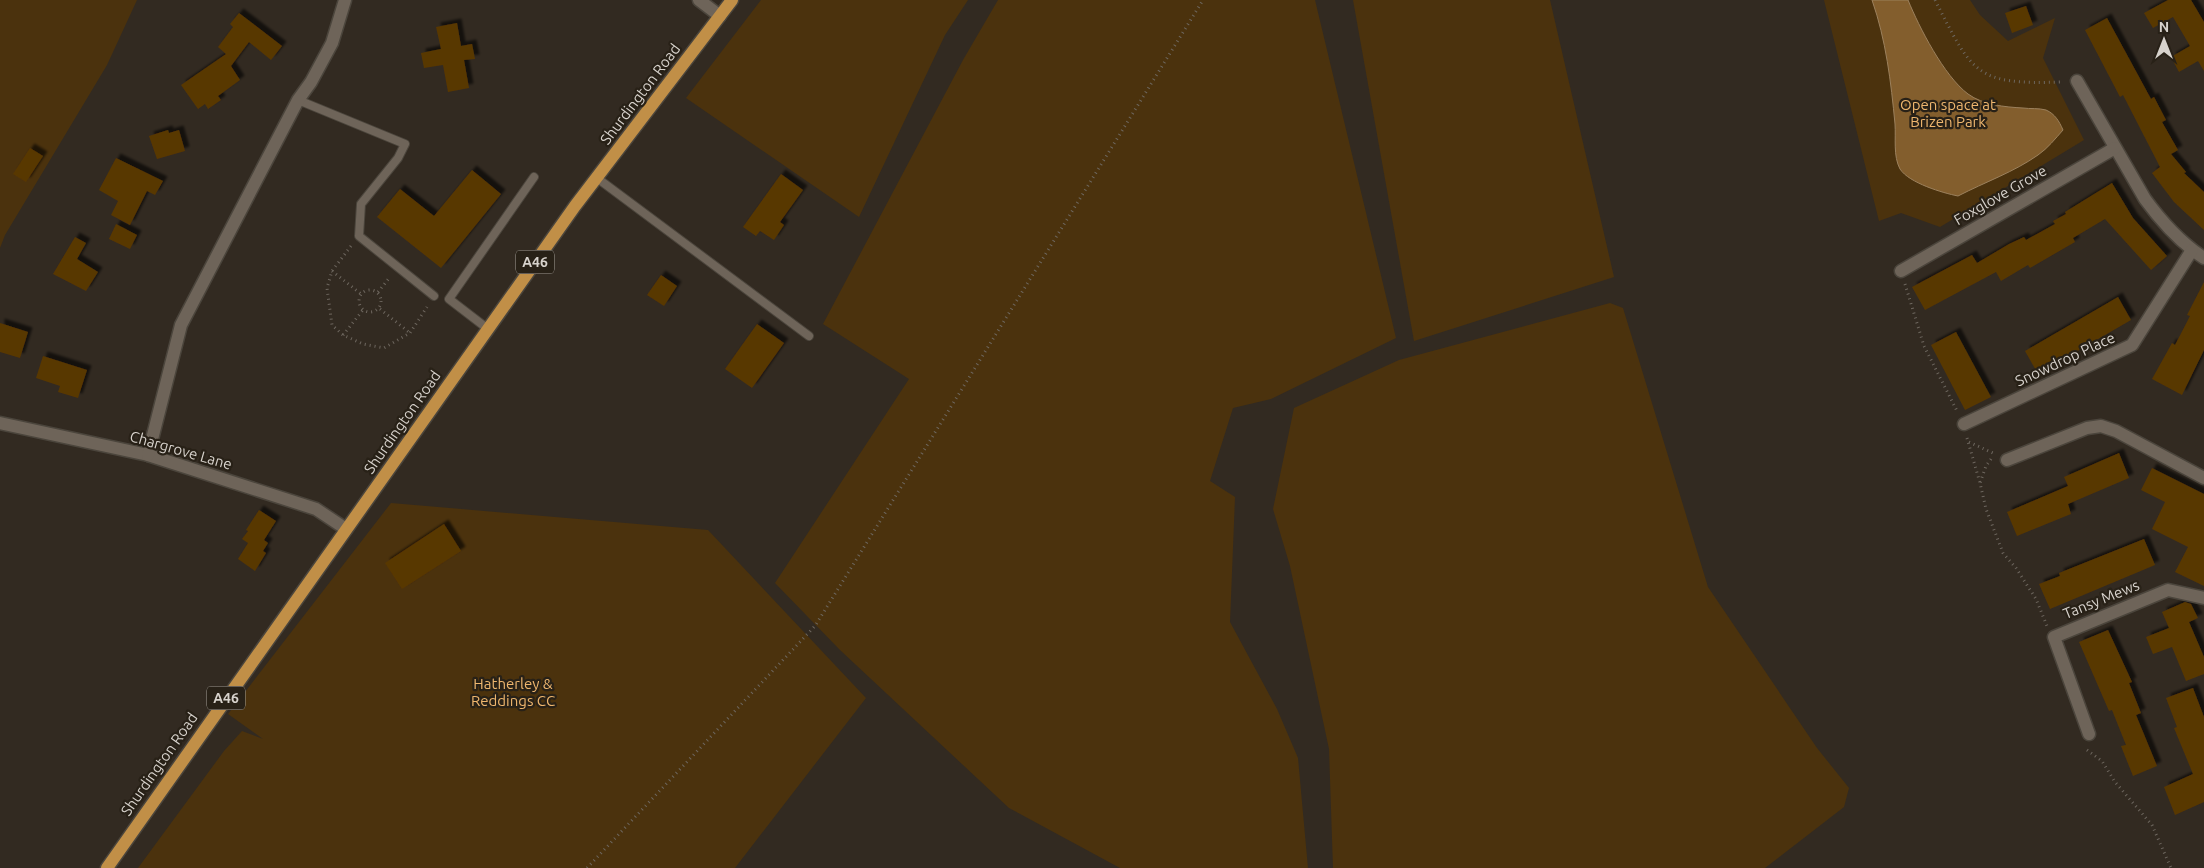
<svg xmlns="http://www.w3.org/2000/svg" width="2204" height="868" font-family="Ubuntu,sans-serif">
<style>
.green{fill:#4b320d}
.water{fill:#835e2d;stroke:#9c815d}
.building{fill:#593700;filter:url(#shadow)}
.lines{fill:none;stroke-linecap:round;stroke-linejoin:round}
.lane-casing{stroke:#4b453c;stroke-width:10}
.street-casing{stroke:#4b453c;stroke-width:15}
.primary-casing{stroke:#4b453c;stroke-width:15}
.path{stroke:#6e675f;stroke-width:3;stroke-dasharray:1 4;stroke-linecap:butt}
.lane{stroke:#6e6459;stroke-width:8}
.street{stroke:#6e6459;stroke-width:12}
.primary{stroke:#c18f47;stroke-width:12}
.labels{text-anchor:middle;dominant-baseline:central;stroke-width:4.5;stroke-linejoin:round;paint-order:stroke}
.shield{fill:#282117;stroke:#a29d96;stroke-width:1}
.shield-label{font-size:14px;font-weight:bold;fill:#d7d2cc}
.street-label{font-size:15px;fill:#d7d2cc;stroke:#282117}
.park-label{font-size:15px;fill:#eeb66e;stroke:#282117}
</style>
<defs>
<filter id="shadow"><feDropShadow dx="4.5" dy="-4.5" stdDeviation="1" flood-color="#0009"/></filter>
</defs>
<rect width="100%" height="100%" fill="#322a21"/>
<g class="green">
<path d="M0 0H137L107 65 5 235 0 248Z"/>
<path d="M761 0H968L945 35 859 217 686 98Z"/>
<path d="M998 0H1315L1396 338 1271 399 1233 408 1210 481 1235 497 1230 622 1277 709 1298 758 1308 868H1120L1009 808 840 650 775 583 909 379 823 324 963 60Z"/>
<path d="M1353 0H1550L1614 277 1414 341Z"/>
<path d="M1824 0H1970L1980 15 2008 41 2055 18 2043 58 2084 140 1940 227 1901 213 1879 221Z"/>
<path d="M1610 303 1623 308 1708 587 1817 748 1849 788 1844 807 1765 868H1333L1329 749 1290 566 1273 509 1294 408 1399 360Z"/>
<path d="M391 503 708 530 866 698 735 868H138L224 751 242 731 263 739 228 714Z"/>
</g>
<path class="water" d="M1872 0H1908C1919 27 1944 76 1968 94 1983 105 2005 107 2023 108 2030 109 2039 108 2046 110 2055 114 2059 121 2063 130 2055 139 2048 148 2038 155 2014 172 1985 182 1958 196 1943 193 1909 183 1900 169 1893 156 1896 138 1895 124 1891 82 1886 40 1872 0Z"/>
<g class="building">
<path d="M2168 0H2191L2204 22V71L2198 61 2179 72 2171 57 2190 46 2173 17 2153 28 2144 13Z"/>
<path d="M2026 6 2033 25 2012 33 2005 13Z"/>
<path d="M239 13 282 46 271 60 249 42 231 66 240 80 218 96 221 100 208 109 205 104 198 109 181 85 226 54 218 47 233 27 230 24Z"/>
<path d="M2107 18 2151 99 2154 97 2166 120 2162 122 2178 150 2171 154 2186 172 2184 173 2204 192V230L2174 202 2152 173 2160 167 2123 95 2120 97 2085 30Z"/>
<path d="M457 23 461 46 472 44 475 59 464 60 469 88 448 92 443 65 424 68 421 53 441 49 436 27Z"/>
<path d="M168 130 169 133 179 130 185 151 157 159 149 136Z"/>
<path d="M30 148 43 156 26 182 13 174Z"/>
<path d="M116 158 163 181 155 195 147 191 130 225 111 215 118 201 99 190Z"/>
<path d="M472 170 501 194 441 268 377 217 400 189 434 216Z"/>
<path d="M781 174 803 190 780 222 784 225 774 240 760 231 756 236 743 227Z"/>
<path d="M2112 183 2133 218 2167 256 2151 270 2105 219 2073 238 2075 242 2030 268 2028 265 2001 281 1996 272 1925 310 1912 287 1972 255 1977 263 2009 244 2024 237 2026 240 2055 224 2053 221 2066 214 2065 212Z"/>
<path d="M116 224 137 235 130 249 109 239Z"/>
<path d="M75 237 86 243 77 259 98 272 86 291 53 274Z"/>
<path d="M661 275 677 286 664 306 647 295Z"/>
<path d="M2204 282V350L2182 395 2152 379 2172 343 2175 345 2190 316 2187 315Z"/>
<path d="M2118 297 2131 320 2038 374 2025 351Z"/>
<path d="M0 323 28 332 20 358 0 352Z"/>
<path d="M757 324 784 343 752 388 725 369Z"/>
<path d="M1956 332 1991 397 1965 410 1931 345Z"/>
<path d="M43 356 87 370 78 398 58 392 60 386 36 378Z"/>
<path d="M2119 453 2129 478 2068 504 2071 514 2017 536 2007 512 2068 486 2064 477Z"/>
<path d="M2152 468 2204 494V586L2175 572 2188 547 2152 529 2165 502 2141 490Z"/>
<path d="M259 510 276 521 264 540 268 543 263 551 266 553 255 571 238 559 248 543 242 539 248 531 246 530Z"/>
<path d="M444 524 461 551 402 589 385 563Z"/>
<path d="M2144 539 2155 565 2050 609 2039 584 2060 576 2059 573Z"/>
<path d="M2185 602 2191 604 2198 618 2189 622 2204 657V674L2186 681 2172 647 2153 654 2146 637 2169 628 2162 612Z"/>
<path d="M2108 630 2132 682 2129 683 2141 713 2136 715 2157 766 2133 776 2121 746 2126 745 2112 710 2109 711 2079 642Z"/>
<path d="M2193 688 2204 717V802L2175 815 2164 787 2193 774 2174 728 2177 727 2166 698Z"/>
</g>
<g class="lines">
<g class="lane-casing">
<g id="lane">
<path d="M298 100 405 144 398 158 361 204 359 236 434 296"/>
<path d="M597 178 809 336"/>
<path d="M488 329 449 299 534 177"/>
</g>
</g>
<g class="street-casing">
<g id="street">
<path d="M699 0 720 16"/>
<path d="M2077 81 2145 199C2161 221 2181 243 2204 258"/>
<path d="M1901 271 2115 148"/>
<path d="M0 423 148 455 316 509 346 529"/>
<path d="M1964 424 2132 345 2192 250"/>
<path d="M148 455 181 325 298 100 311 82 332 43 345 0"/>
<path d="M2007 460 2087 428 2101 426 2116 431 2204 478"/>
<path d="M2089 734 2054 637 2168 590 2204 598"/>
</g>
</g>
<g class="primary-casing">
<path id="primary" d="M107 868 575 206 732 0"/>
</g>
<g class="path">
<path d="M1935 0C1973 74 1975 85 2062 82"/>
<path d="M351 246 332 271 327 288 332 325 343 335 363 344 384 348 410 333 427 307"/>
<path d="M332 271 361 294"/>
<path d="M1905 284 1924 346 1957 411"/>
<circle cx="370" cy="301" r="11"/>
<path d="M378 292 390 277"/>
<path d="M380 309 410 333"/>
<path d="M343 335 363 310"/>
<path d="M1967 438 1980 483"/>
<path d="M1969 442 1995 454"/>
<path d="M1991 459 1986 466 1980 483 1986 509 2003 553 2016 568 2036 599 2047 626"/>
<path d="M2087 750 2102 761 2115 782 2152 825 2171 868"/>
<path d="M587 868 815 626 1203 0"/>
</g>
<use href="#lane" class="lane"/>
<use href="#street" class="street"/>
<use href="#primary" class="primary"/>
</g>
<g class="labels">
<g class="shield">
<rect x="516" y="250.5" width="38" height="23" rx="4"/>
<rect x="207" y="686.5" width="38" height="23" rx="4"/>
</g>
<g class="shield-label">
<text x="535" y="262">A46</text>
<text x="226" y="698">A46</text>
</g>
<g class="street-label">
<text transform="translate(640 94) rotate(-53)">Shurdington Road</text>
<text transform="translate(2000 195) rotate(-30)">Foxglove Grove</text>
<text transform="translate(2065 359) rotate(-25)">Snowdrop Place</text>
<text transform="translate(402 422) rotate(-55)">Shurdington Road</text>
<text transform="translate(181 450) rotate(16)">Chargrove Lane</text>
<text transform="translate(2101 599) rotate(-22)">Tansy Mews</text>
<text transform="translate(159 764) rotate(-55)">Shurdington Road</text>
</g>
<g class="park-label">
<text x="1948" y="104">Open space at<tspan x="1948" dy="17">Brizen Park</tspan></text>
<text x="513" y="683">Hatherley &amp;<tspan x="513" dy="17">Reddings CC</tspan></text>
</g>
</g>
<g transform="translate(2164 40)" stroke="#282117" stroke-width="4" paint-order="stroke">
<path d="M0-4L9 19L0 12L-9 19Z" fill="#d7d2cc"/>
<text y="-8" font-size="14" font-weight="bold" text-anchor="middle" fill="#d7d2cc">N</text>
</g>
</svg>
